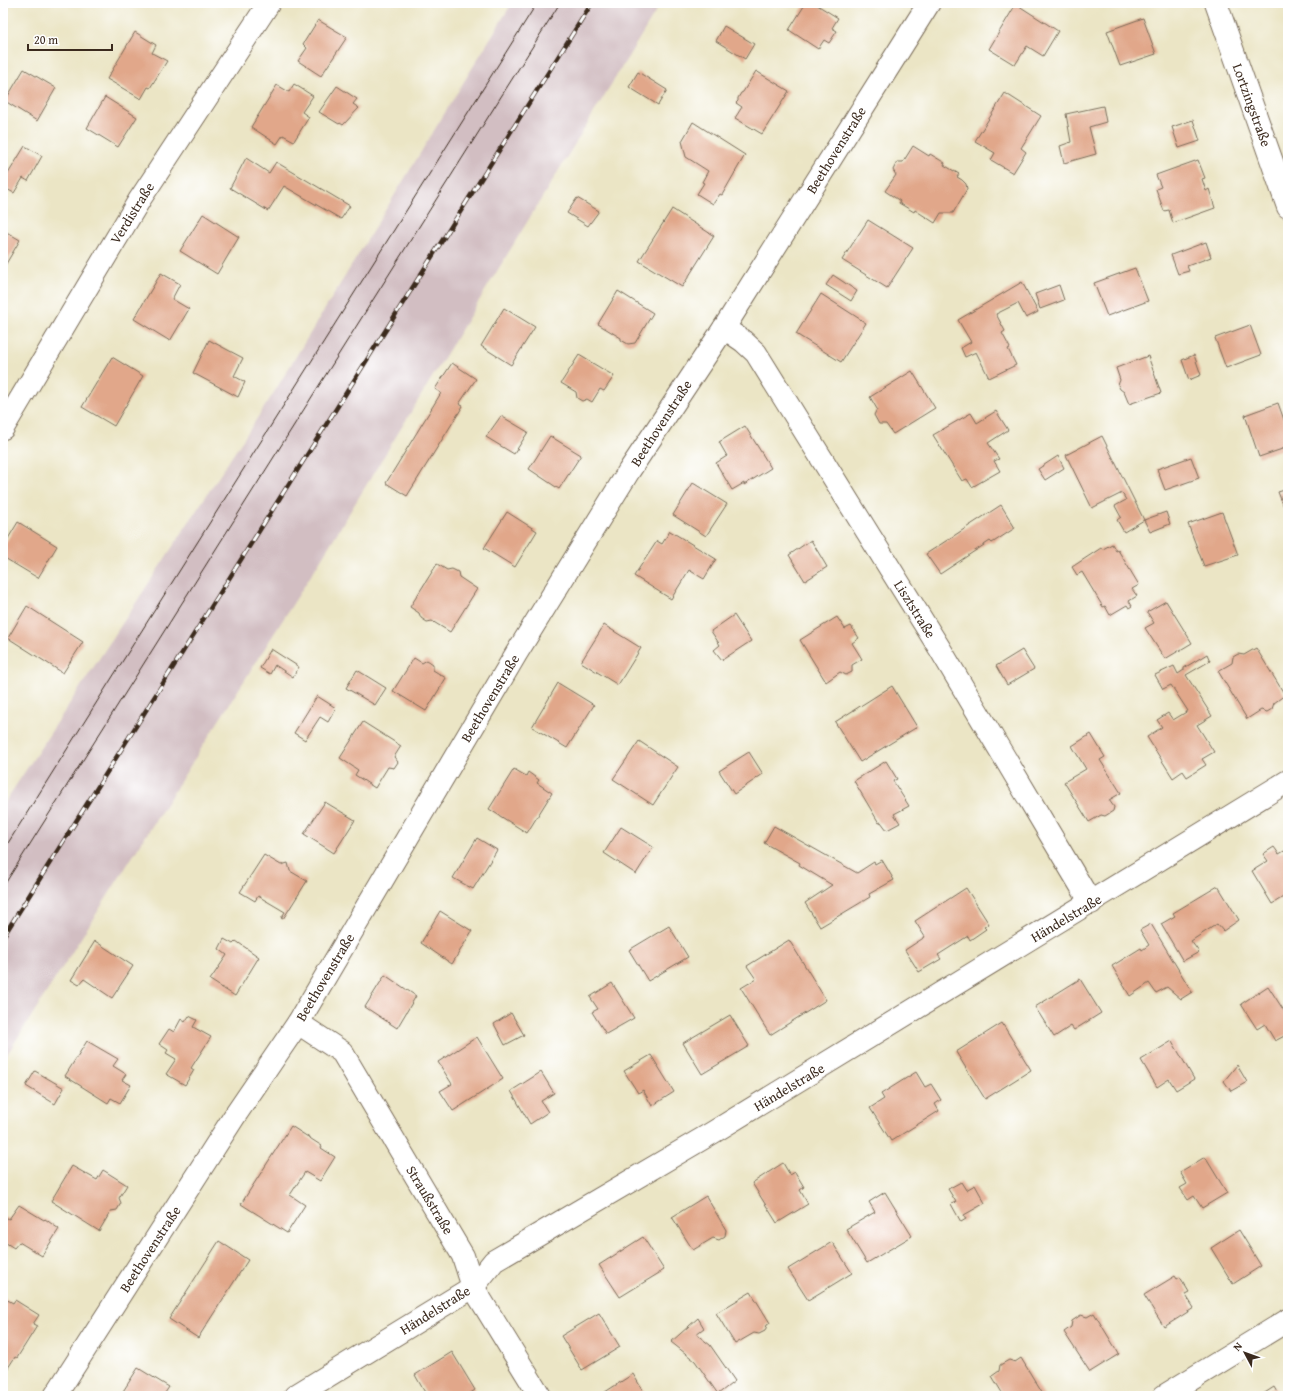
<svg xmlns="http://www.w3.org/2000/svg" width="1291" height="1399" font-family="'Gentium Book Plus',serif">
<style>
.industrial{fill:#d2bec2}
.building{fill:#e1a78a}
.lines{fill:none;stroke-linecap:round;stroke-linejoin:round}
.street-casing{stroke:#796b58;stroke-width:24}
.street{stroke:#fff;stroke-width:22}
.tram{stroke:#3b2a1e;stroke-width:1}
.rail-casing{stroke:#3b2a1e;stroke-width:4.5}
.rail{stroke:#fff;stroke-width:3;stroke-dasharray:9;stroke-linecap:butt}
.labels{text-anchor:middle;dominant-baseline:central;stroke-width:4;stroke-linejoin:round;paint-order:stroke}
.street-label{font-size:14px;fill:#3b2a1e;stroke:#fff}
</style>
<rect width="100%" height="100%" fill="#fff"/>
<filter id="ink" filterUnits="userSpaceOnUse"><feTurbulence type="fractalNoise" baseFrequency=".025" numOctaves="2"/><feDisplacementMap in="SourceGraphic" scale="8" xChannelSelector="R" yChannelSelector="G"/><feConvolveMatrix kernelMatrix="1 2 1 2 8 2 1 2 1" color-interpolation-filters="sRGB"/></filter>
<filter id="wash" filterUnits="userSpaceOnUse"><feTurbulence type="fractalNoise" baseFrequency=".012" numOctaves="4" result="noise"/><feDisplacementMap in="SourceGraphic" scale="16" xChannelSelector="R" yChannelSelector="G"/><feGaussianBlur stdDeviation="0.9" result="paint"/><feColorMatrix in="noise" values="0 0 0 0 0 0 0 0 0 0 0 0 0 0 0 0 0 1.4 0 .05"/><feComposite in="paint" operator="in"/></filter>
<g filter="url(#wash)">
<rect width="100%" height="100%" fill="#ebe5c5"/>
<path class="industrial" d="M512 3H661L315 569 3 1061V805L273 394Z"/>
<g id="blocks">
<g class="building">
<path d="M806 3H814L838 18 832 28 837 31 829 43 824 40 818 49 789 30Z"/>
<path d="M1016 4 1058 31 1043 56 1027 46 1015 65 989 49Z"/>
<path d="M1143 18 1156 54 1120 66 1107 31Z"/>
<path d="M318 20 347 37 321 76 298 61 307 48 303 44Z"/>
<path d="M724 26 754 44 745 59 716 41Z"/>
<path d="M135 32 156 45 152 53 167 61 150 88 148 87 141 99 107 79Z"/>
<path d="M24 69 56 88 37 121 5 101Z"/>
<path d="M756 71 789 91 762 134 735 118 742 107 736 103 738 101V98L741 93 743 92Z"/>
<path d="M638 72 667 90 658 105 629 87Z"/>
<path d="M294 84 313 96 302 112 309 117 294 141 283 135 277 144 251 127 277 85 289 92Z"/>
<path d="M337 86 357 99 353 104 359 108 343 125 340 123 339 124 319 112Z"/>
<path d="M1005 93 1041 116 1021 148 1026 152 1013 173 991 160 995 153 975 141Z"/>
<path d="M105 97 137 117 118 147 87 128Z"/>
<path d="M1103 106 1106 122 1089 127 1096 154 1064 163 1060 146 1071 142 1066 114Z"/>
<path d="M1193 120 1200 141 1179 148 1172 127Z"/>
<path d="M693 122 745 155 722 195 720 194 713 204 697 194 704 183 702 182 708 171 686 157 682 141Z"/>
<path d="M25 146 42 156 28 181 23 178 14 193 3 187V182Z"/>
<path d="M913 146 929 156 930 154 945 163 944 165 959 174 957 177 962 180 966 184 967 189 953 213H941L935 223 915 210 914 212 899 203 900 201 885 191 896 175 893 170 897 162H903Z"/>
<path d="M246 158 269 173 276 162 350 206 341 219 284 186 268 211 230 188Z"/>
<path d="M1198 160 1205 178 1202 179 1206 191 1209 189 1215 208 1173 223 1169 210 1164 211 1156 189 1161 187 1156 175Z"/>
<path d="M577 198 599 211 588 226 567 213Z"/>
<path d="M672 209 714 236 682 287 639 261Z"/>
<path d="M203 214 239 237 217 274 180 251Z"/>
<path d="M868 220 913 248 887 288 842 260Z"/>
<path d="M3 230 20 240 3 269Z"/>
<path d="M1206 242 1211 257 1187 266 1189 271 1178 274 1171 255Z"/>
<path d="M1135 268 1148 301 1107 316 1094 283Z"/>
<path d="M161 273 180 284 172 299 189 309 170 341 134 319Z"/>
<path d="M833 275 857 291 851 301 826 285Z"/>
<path d="M1022 282 1038 312 1026 318 1018 303 996 314 1005 331 1002 333 1010 348 1008 349 1016 365 989 378 976 352 965 357 961 348 971 342 958 320Z"/>
<path d="M1059 285 1064 300 1040 309 1035 294Z"/>
<path d="M618 291 653 313 635 343 628 344 621 340V338L598 324Z"/>
<path d="M821 294 866 323 841 362 796 334Z"/>
<path d="M504 308 535 327 511 365 481 346Z"/>
<path d="M1250 325 1261 355 1226 368 1215 338Z"/>
<path d="M209 340 243 358 234 376 245 382 238 397 193 373Z"/>
<path d="M579 355 614 376 604 391 600 389 592 402 587 399 582 401 577 398 576 392 561 383Z"/>
<path d="M1194 355 1201 375 1189 380 1182 360Z"/>
<path d="M1148 356 1161 393 1129 404 1124 392 1120 389 1118 385 1120 380 1116 368Z"/>
<path d="M112 357 143 376 114 426 82 407Z"/>
<path d="M452 363 476 379 459 404 463 406 407 496 386 483 441 393 435 389Z"/>
<path d="M912 371 935 408 893 434 886 424H879L874 415 877 409 870 397Z"/>
<path d="M1278 403 1288 431V447L1259 457 1245 415Z"/>
<path d="M996 411 1008 430 988 443 999 459 994 461 1000 471 972 487 967 479 962 481 933 435 971 413 977 423Z"/>
<path d="M501 416 528 432 514 454 486 437Z"/>
<path d="M745 426 771 468 744 485V483L732 490 716 463 727 456 719 442Z"/>
<path d="M550 436 581 455 559 489 529 469Z"/>
<path d="M1102 436 1144 520 1166 512 1170 524 1150 532 1144 520 1124 532 1117 520 1121 517 1115 506 1126 500 1122 493 1092 508 1066 455Z"/>
<path d="M1058 456 1064 468 1045 480 1038 469Z"/>
<path d="M1191 457 1199 478 1165 490 1157 469Z"/>
<path d="M693 483 727 504 706 536 673 515Z"/>
<path d="M1288 489V511L1286 512 1278 492Z"/>
<path d="M1001 505 1015 528 992 543 990 541 940 574 926 554Z"/>
<path d="M507 512 537 531 515 567 484 548Z"/>
<path d="M1222 512 1238 555 1204 566 1188 524Z"/>
<path d="M18 522 57 546 38 578 3 557V547Z"/>
<path d="M670 531 716 559 704 579 689 570 671 599 634 576 657 541 662 544Z"/>
<path d="M811 540 827 567 805 581 789 555Z"/>
<path d="M1112 544 1116 551 1118 550 1139 585 1132 589 1137 596 1129 601 1132 606 1129 608 1127 605 1110 615 1105 606 1103 607 1082 572 1077 575 1072 567 1101 548 1103 549Z"/>
<path d="M437 564 447 570 452 569 458 572 459 577 477 589 450 632 432 621 427 622 421 618 419 613 410 607Z"/>
<path d="M1166 601 1192 643 1165 659 1145 628 1154 623 1147 612Z"/>
<path d="M27 606 83 642 63 673 8 638Z"/>
<path d="M734 615 751 641 722 660 714 650 720 645 711 631Z"/>
<path d="M837 617 845 629 851 626 859 638 852 643 862 659 852 665V672L846 675 840 672 826 682 800 640Z"/>
<path d="M604 625 641 648 618 685 581 662Z"/>
<path d="M1256 648 1285 695 1274 703 1272 709 1267 712 1261 710 1247 719 1218 671 1232 663 1233 657 1238 654 1244 655Z"/>
<path d="M271 649 299 667 293 677 275 665 270 674 260 668Z"/>
<path d="M1022 650 1034 669 1007 685 996 666Z"/>
<path d="M1207 654 1210 661 1186 675 1212 716 1197 725 1214 752 1202 759 1206 765 1187 777 1183 771 1173 778 1147 737 1162 727 1157 720 1168 713 1173 720 1188 711 1171 685 1163 689 1155 675 1174 666 1178 674 1184 670V668Z"/>
<path d="M414 658 422 663 427 660 433 664V670L446 678 426 711 393 691Z"/>
<path d="M357 670 386 688 375 705 346 688Z"/>
<path d="M558 683 594 705 567 748 532 727Z"/>
<path d="M892 686 917 727 860 762 835 722Z"/>
<path d="M317 696 336 708 328 722 320 717 305 740 294 733Z"/>
<path d="M363 722 401 746 394 757 398 762 394 768 388 767 375 788 355 775 358 770 340 758Z"/>
<path d="M1091 734 1105 757 1100 760 1121 793 1109 800 1114 807 1113 811 1105 816 1101 815 1089 822 1064 782 1086 769 1072 746Z"/>
<path d="M639 741 678 767 653 805 613 779Z"/>
<path d="M749 752 763 774 734 794 719 771Z"/>
<path d="M886 761 897 779 893 781 909 806 894 814 900 823 887 830 881 822 879 823 854 781Z"/>
<path d="M514 769 526 776 528 772 539 780 537 783 552 793 527 833 489 809Z"/>
<path d="M325 802 355 820 334 853 304 834Z"/>
<path d="M774 826 857 873 874 862 875 864 882 860 894 880 869 894 870 897 820 927 805 903 832 885 799 865 800 863 764 843Z"/>
<path d="M621 827 653 847 636 874 604 853Z"/>
<path d="M477 838 497 850 473 889 453 878Z"/>
<path d="M1274 847 1279 854 1288 849V894L1272 904 1252 871 1268 861 1263 854Z"/>
<path d="M264 855 281 865 288 863 290 871 307 881 283 919 281 918 285 912 258 896 255 901 240 892Z"/>
<path d="M1218 886 1239 920 1223 931 1217 924 1191 941 1199 952 1183 961 1161 924 1175 916 1173 913Z"/>
<path d="M966 888 989 924 984 927 986 929 970 940 968 936 938 955 941 959 919 972 905 950 925 937 915 921Z"/>
<path d="M440 911 472 931 452 964 421 943Z"/>
<path d="M1151 924 1192 992 1181 999 1167 987 1156 993 1149 983 1130 996 1112 966 1141 948 1142 950 1149 945 1140 930Z"/>
<path d="M669 926 688 957 648 981 629 950Z"/>
<path d="M224 939 233 944 236 941 259 957 235 996 210 980 227 955 219 949Z"/>
<path d="M789 940 826 1000 770 1035 741 988 756 979 747 966Z"/>
<path d="M95 941 133 966 112 998 84 979 79 985 71 980Z"/>
<path d="M385 975 416 996 397 1028 365 1007Z"/>
<path d="M1080 979 1101 1013 1074 1030 1071 1026 1054 1037 1035 1007Z"/>
<path d="M612 983 634 1018 606 1034 592 1012 598 1009 590 997Z"/>
<path d="M1268 986 1288 1017V1034L1275 1041 1265 1024 1257 1029 1241 1004Z"/>
<path d="M511 1013 524 1035 505 1045 494 1024Z"/>
<path d="M730 1015 749 1046 702 1074 683 1043Z"/>
<path d="M189 1016 197 1020 193 1027 211 1037 191 1068 194 1070 185 1085 166 1074 176 1059 166 1053 168 1050 159 1044 169 1029 174 1032 181 1019 185 1022Z"/>
<path d="M1002 1023 1031 1070 985 1099 956 1052Z"/>
<path d="M477 1037 503 1079 453 1111 440 1091 452 1084 438 1062Z"/>
<path d="M87 1041 118 1059 113 1066 126 1074 122 1080 131 1085 120 1103 111 1098 108 1103 65 1076Z"/>
<path d="M1172 1041 1194 1079 1176 1090 1169 1079 1157 1087 1141 1060Z"/>
<path d="M651 1055 674 1092 652 1106 643 1090 638 1093 624 1071Z"/>
<path d="M1237 1065 1247 1082 1231 1091 1224 1081Z"/>
<path d="M35 1071 64 1088 55 1104 26 1086Z"/>
<path d="M541 1072 554 1093 541 1101 548 1112 530 1124 511 1091Z"/>
<path d="M916 1072 925 1087 931 1084 941 1100 935 1104 939 1111 891 1141 870 1108 884 1099 881 1094Z"/>
<path d="M291 1126 322 1146 321 1148 335 1157 320 1181 305 1172 290 1195 305 1205 287 1233 241 1204Z"/>
<path d="M1205 1157 1227 1193 1202 1208 1194 1196 1188 1200 1180 1188 1187 1184 1180 1172Z"/>
<path d="M783 1163 790 1175 795 1172 804 1187 800 1190 808 1204 777 1223 752 1183Z"/>
<path d="M72 1166 97 1180 103 1170 127 1185 119 1198 121 1203 117 1210 111 1211 99 1231 51 1201Z"/>
<path d="M961 1182 966 1190 975 1185 985 1203 964 1215 966 1219 961 1222 951 1204 956 1202 948 1189Z"/>
<path d="M885 1192 912 1236 867 1263 846 1229 875 1212 869 1202Z"/>
<path d="M706 1196 726 1230 725 1236 719 1240 713 1238 693 1250 672 1217Z"/>
<path d="M19 1205 44 1220 45 1219 59 1229 42 1256 19 1242 14 1248 3 1241V1216L9 1219Z"/>
<path d="M1239 1230 1261 1266 1233 1284 1211 1248Z"/>
<path d="M643 1237 664 1270 620 1297 599 1265Z"/>
<path d="M219 1241 248 1260 198 1338 169 1319Z"/>
<path d="M832 1242 852 1273 808 1300 788 1269Z"/>
<path d="M1175 1276 1177 1279 1180 1277 1189 1292 1185 1294 1194 1308 1164 1327 1144 1295Z"/>
<path d="M751 1292 770 1323 767 1325 765 1331 759 1334 754 1333 735 1344 716 1313Z"/>
<path d="M4 1298 13 1303 15 1300 39 1315 33 1324 37 1326 17 1358 15 1357 6 1371 3 1369V1300Z"/>
<path d="M599 1313 620 1347 582 1370 561 1336Z"/>
<path d="M1094 1313 1119 1354 1090 1372 1064 1332 1071 1327 1072 1321 1081 1315 1087 1317Z"/>
<path d="M698 1318 704 1328 696 1334 710 1345 735 1381 718 1394 695 1361 671 1342Z"/>
<path d="M452 1352 475 1390 466 1396H427L415 1375Z"/>
<path d="M1021 1358 1044 1396H1004L992 1376 999 1371 1000 1365 1009 1360 1015 1362Z"/>
<path d="M138 1368 169 1387 163 1396H120Z"/>
<path d="M633 1374 646 1396H603L602 1394Z"/>
<path d="M1274 1387 1279 1396H1260Z"/>
</g>
</g>
</g>
<g filter="url(#ink)">
<use href="#blocks" fill-opacity="0" stroke="#796b58" stroke-width="1"/>
<g class="lines">
<g class="street-casing">
<g id="street">
<path d="M1216 3 1288 207"/>
<path d="M724 328 743 341 756 353 940 649 1091 903"/>
<path d="M3 428 140 199 269 3"/>
<path d="M298 1023 342 1052 463 1256 473 1287 540 1396"/>
<path d="M55 1396 234 1117 298 1023 516 654 629 471 724 328 929 3"/>
<path d="M295 1396 473 1287 494 1261 712 1133 1288 781"/>
<path d="M1164 1396 1288 1320"/>
</g>
</g>
<use href="#street" class="street"/>
<g class="tram">
<path d="M3 851 537 3"/>
<path d="M3 887 560 3"/>
</g>
<g class="rail-casing">
<path id="rail" d="M3 937 592 3"/>
</g>
<use href="#rail" class="rail"/>
</g>
</g>
<g class="labels">
<g class="street-label">
<text transform="translate(1252 105) rotate(70)">Lortzingstraße</text>
<text transform="translate(836 150) rotate(-58)">Beethovenstraße</text>
<text transform="translate(132 213) rotate(-58)">Verdistraße</text>
<text transform="translate(661 423) rotate(-57)">Beethovenstraße</text>
<text transform="translate(915 609) rotate(58)">Lisztstraße</text>
<text transform="translate(490 698) rotate(-59)">Beethovenstraße</text>
<text transform="translate(1066 918) rotate(-31)">Händelstraße</text>
<text transform="translate(325 977) rotate(-59)">Beethovenstraße</text>
<text transform="translate(789 1087) rotate(-31)">Händelstraße</text>
<text transform="translate(430 1200) rotate(59)">Straußstraße</text>
<text transform="translate(150 1249) rotate(-57)">Beethovenstraße</text>
<text transform="translate(435 1310) rotate(-32)">Händelstraße</text>
</g>
</g>
<rect width="1291" height="1399" fill="none" stroke="#fff" stroke-width="16"/>
<g transform="translate(1245 1353) rotate(311)" stroke="#ffffff" stroke-width="3" paint-order="stroke">
<path d="M0-3L7 15L0 10L-7 15Z" fill="#3b2a1e"/>
<text y="-6" font-size="11" font-weight="bold" text-anchor="middle" fill="#3b2a1e">N</text>
</g>
<path d="M28 44v6h84v-6" fill="none" stroke="#3b2a1e" stroke-width="2"/>
<text x="34" y="44" font-size="12" fill="#3b2a1e" stroke="#ffffff" stroke-width="3" paint-order="stroke">20 m</text>
</svg>
